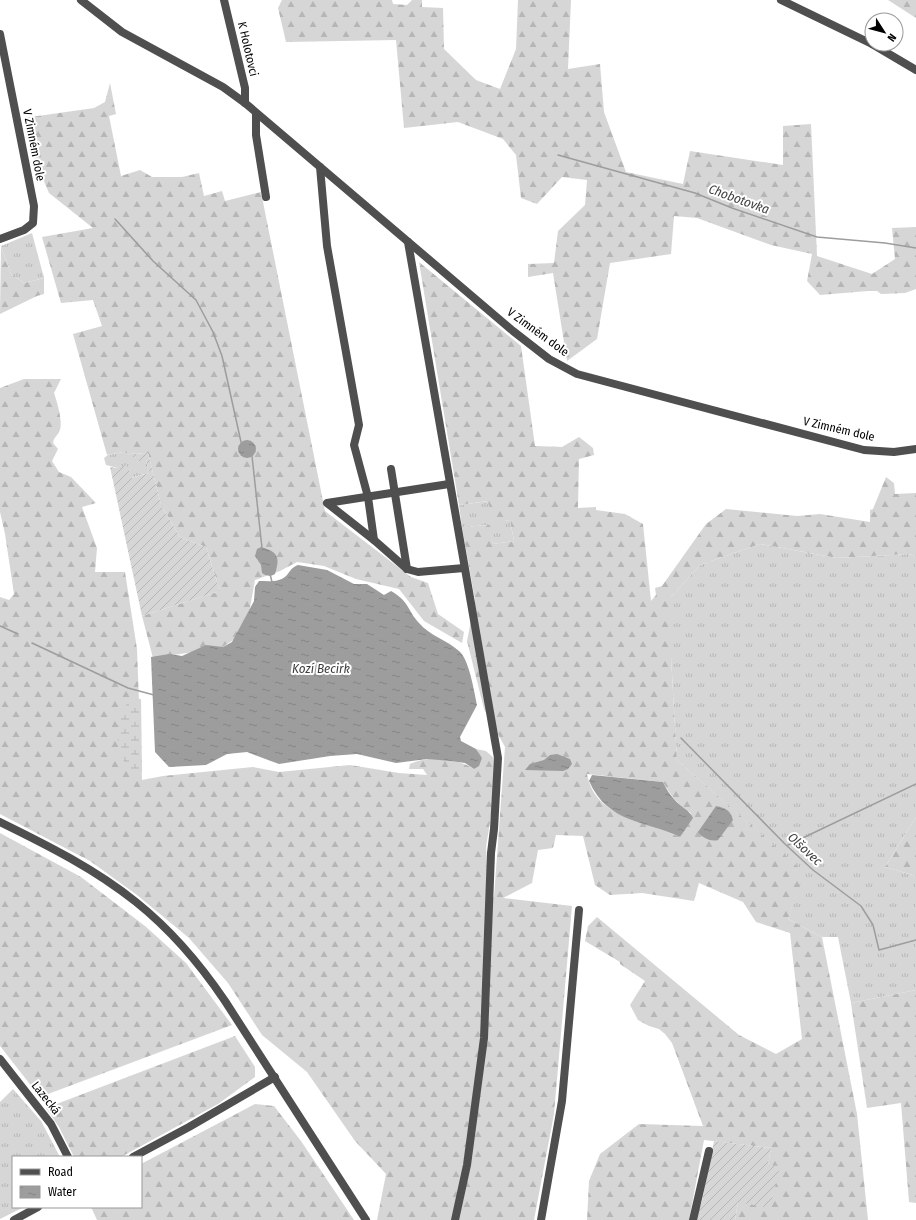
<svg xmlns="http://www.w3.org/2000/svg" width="916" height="1220" font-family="'Fira Sans Condensed',sans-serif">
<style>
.grass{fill:url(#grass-tufts)}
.forest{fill:url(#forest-firs);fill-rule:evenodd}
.wetland{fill:url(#wetland-marsh)}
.garden{fill:url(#garden-furrows)}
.water{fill:url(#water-ripples)}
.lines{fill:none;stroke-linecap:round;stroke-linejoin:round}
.stream{stroke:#9d9d9d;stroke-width:1.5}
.minor{stroke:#4f4f4f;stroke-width:8}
.labels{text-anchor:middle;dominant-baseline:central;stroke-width:4;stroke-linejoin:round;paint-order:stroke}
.street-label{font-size:12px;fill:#000;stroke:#fff}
.water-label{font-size:13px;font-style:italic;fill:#3e3e3e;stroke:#fff}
</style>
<defs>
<pattern id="grass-tufts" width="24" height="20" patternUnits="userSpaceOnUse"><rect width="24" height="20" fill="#d6d6d6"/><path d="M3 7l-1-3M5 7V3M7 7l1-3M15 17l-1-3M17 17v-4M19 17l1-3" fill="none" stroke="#b6b6b6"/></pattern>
<pattern id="forest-firs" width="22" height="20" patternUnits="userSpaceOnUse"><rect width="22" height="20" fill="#d6d6d6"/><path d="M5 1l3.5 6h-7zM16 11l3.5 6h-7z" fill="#b6b6b6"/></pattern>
<pattern id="wetland-marsh" width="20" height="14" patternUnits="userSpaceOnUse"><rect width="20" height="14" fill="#d6d6d6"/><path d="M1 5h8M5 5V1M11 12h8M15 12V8" fill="none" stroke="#b6b6b6"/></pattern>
<pattern id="garden-furrows" width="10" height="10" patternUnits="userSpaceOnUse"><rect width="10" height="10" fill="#d6d6d6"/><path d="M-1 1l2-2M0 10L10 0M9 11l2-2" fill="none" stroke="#b6b6b6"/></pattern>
<pattern id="water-ripples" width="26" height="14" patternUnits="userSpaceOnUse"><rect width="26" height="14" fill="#9d9d9d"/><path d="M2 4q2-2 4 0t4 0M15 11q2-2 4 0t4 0" fill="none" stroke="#858585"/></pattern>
</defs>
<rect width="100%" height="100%" fill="#fff"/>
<g class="grass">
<path d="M32 233 44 278 24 283 11 274 1 246Z"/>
<path d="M123 452 146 460 149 473 130 478 118 468 106 465 104 458 108 455Z"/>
<path d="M489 501 493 522 510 520 514 541 493 544 489 525 462 527 459 505Z"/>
<path d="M760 544 837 558 908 554 916 556V817L885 867 916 876V990L851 1003 838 937H822L788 919 803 872 677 760 671 657V597L700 565Z"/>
<path d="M13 1089 41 1121 60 1157H13V1207H24L0 1219V1102Z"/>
</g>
<g class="forest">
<path d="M282 0H392L393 4 407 5 412 0H422V7L443 8 444 49 476 80 500 89 516 49 518 0H571L568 69 600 64 604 112 626 172 683 184 690 151 783 165V126L811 124 817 256 872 274 895 259 892 228 916 227V289L905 293 881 294 877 291H868L820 295 807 281 812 254 771 245 697 218 674 216 671 254 610 263 597 339 567 361 553 273 528 277V264L554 263 558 231 585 205 587 180 562 177 537 204 521 198 516 155 503 139 458 122 404 128 396 40 286 42 278 8Z"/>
<path d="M888 0H916V18Z"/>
<path d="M110 83 116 114 109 116 121 176 140 170 152 177H182L199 173 204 196 222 191 225 201 261 192 325 511 411 577 428 583 438 614 464 632 462 643 424 621 399 589 356 579 324 566 297 562 280 571 255 580 248 619 235 639 221 648 153 658 142 616 220 591 206 547 180 537 161 505 148 453 129 454 123 452 107 455 73 334 102 326 93 300 61 303 42 237 93 228 49 193 29 146 24 118 94 108 105 102Z"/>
<path d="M1 246 11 274 24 283 44 278V294L37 296 0 314Z"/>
<path d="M419 262 521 346 535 446 562 447 579 437 593 448 594 455 579 459 578 508 596 507V510L625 514 643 524 651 601 656 595 655 588 662 586 706 524 726 509 797 516 820 514 870 522V510L873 509 886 477 894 483 895 494 916 493V556L908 554 837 558 760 544 700 565 671 597V657L677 760 804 872 788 919 822 937 857 1114 868 1220H735L738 1202 768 1165 771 1148 704 1140 689 1220H587L589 1181 600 1154 639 1124 703 1126 672 1043 665 1034 659 1029 649 1026 638 1020 630 1005 645 981 620 964V962L585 941 588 926 597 917 739 1035 776 1054 802 1039 790 933 756 922 743 902 699 883 694 901 642 893 610 895 595 885 583 836 556 835 553 848 538 850 532 883 503 898 572 906 554 1114 534 1220H377L386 1174 355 1141 307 1072 262 1035 228 983 189 938 137 895 90 861 0 814V597L9 600 14 594 5 534 0 512V388L24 379H61L54 393C57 402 64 424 59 432 57 436 54 437 53 443L58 449 52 461 59 472 71 477 96 503 82 507 97 548 95 572H125L137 649 142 780 163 776 253 767 279 772 350 765 399 773 427 775 423 769H409L410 764C428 755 457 758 474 769L482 758 476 749 486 751 496 760 494 797 486 847 488 896 494 897 505 747 484 709 467 641 475 600 462 527 490 525 493 544 514 541 510 520 493 523 488 501 459 505ZM587 774 663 782C671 796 678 805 691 813L680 837C647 821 595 819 587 774Z"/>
<path d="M916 817V876L885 867Z"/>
<path d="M0 833 81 877 145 926 186 963 232 1025 40 1097 0 1046Z"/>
<path d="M916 990V1203L909 1202 901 1103 867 1108 851 1003Z"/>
<path d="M235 1036 255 1067V1077L218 1104 121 1157H74L59 1127 46 1108Z"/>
<path d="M255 1104 274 1106 301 1141 354 1220H97L91 1207H141V1164Z"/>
</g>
<path class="wetland" d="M129 699H141L142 773 126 767C114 736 114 729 129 699Z"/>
<g class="garden">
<path d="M148 453 161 505 180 537 206 547 220 591 142 616 110 467 118 468 127 465 131 478 149 473 146 460 139 461 129 454Z"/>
<path d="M714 1141 771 1148 768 1165 780 1166 770 1208 738 1202 735 1220H695L702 1201Z"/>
</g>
<g class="water">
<circle cx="247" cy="449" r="9"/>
<path d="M261 547C279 552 280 558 275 574 271 577 266 576 262 573L261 565 255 556 257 549Z"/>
<path d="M298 565 327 570 354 584H367L384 595 391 591C410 602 407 610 419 623 430 636 447 640 459 651 469 659 474 691 477 705L460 737 461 741 476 749 482 758 479 766 474 769 465 763 451 761 427 759 396 763 357 754 330 756 279 764 247 752 227 754 206 765 169 767 155 752 151 657 169 654 182 656 206 645 223 647 232 642 254 601 255 587 259 581C268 581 280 583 287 575 291 570 291 568 298 565Z"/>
<path d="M557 754 570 759 572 764 568 769 563 771 525 770 530 764 544 760 550 755Z"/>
<path d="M592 775 663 782C666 788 669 794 674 799 679 806 690 810 693 818L680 837C645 820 608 824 589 781Z"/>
<path d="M716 806C726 808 730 810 733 820L718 840C711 842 702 838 698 832Z"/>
</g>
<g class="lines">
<g class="stream">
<path d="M558 155 695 193 732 208 817 237 885 243 916 248"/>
<path d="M115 219 153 261 196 300 213 332 222 356 241 442"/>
<path d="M252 456 262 548"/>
<path d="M270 574 272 582"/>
<path d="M0 626 18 634"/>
<path d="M32 643 128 688 154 695"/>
<path d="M681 738 785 844 813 870 861 906 873 925 879 950 916 940"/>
<path d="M788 845 916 784"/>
</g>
<g class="minor">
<path d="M81 0 122 32 223 87 245 103 513 331 549 359 577 374 864 450 894 452 916 449"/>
<path d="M224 0 245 88V103"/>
<path d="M781 0 872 44"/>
<path d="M0 34 34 206 33 223 24 230 0 239"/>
<path d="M872 44 916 70"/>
<path d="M256 114V135L266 197"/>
<path d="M320 167 327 246 359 425 354 445 368 497 374 540 407 569 418 572 464 568"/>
<path d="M408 242 498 758 494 829 491 853 484 1038 467 1165 455 1220"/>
<path d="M391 469 407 569"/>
<path d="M374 540 327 503 449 484"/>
<path d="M0 822C47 845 95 869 136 902 171 930 200 964 225 1001L366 1220"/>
<path d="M0 1059 51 1124 68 1157"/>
<path d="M133 1157 189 1127 275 1077"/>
<path d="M14 1220 38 1207"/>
<path d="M541 1220 562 1101 579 910"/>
<path d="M693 1220 709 1151"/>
</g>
</g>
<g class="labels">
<g class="street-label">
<text transform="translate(248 49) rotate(77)">K Holotovci</text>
<text transform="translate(34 145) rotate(79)">V Zimném dole</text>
<text transform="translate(538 332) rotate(36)">V Zimném dole</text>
<text transform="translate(839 429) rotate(13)">V Zimném dole</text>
<text transform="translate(46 1098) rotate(52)">Lazecká</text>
</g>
<g class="water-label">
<text transform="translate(739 199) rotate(20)">Chobotovka</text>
<text x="321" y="668">Kozí Becirk</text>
<text transform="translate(805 849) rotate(43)">Olšovec</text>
</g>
</g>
<rect x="12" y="1156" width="130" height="52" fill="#ffffff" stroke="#999999"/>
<rect x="20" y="1169" width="20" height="6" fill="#4f4f4f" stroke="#999999"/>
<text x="48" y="1176" font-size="12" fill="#000000">Road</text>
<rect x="20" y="1186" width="20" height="12" fill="url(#water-ripples)" stroke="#999999"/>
<text x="48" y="1196" font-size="12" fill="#000000">Water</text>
<g transform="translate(884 32) rotate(126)"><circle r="19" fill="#ffffff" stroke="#999999"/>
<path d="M0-3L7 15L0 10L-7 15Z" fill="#000000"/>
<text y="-6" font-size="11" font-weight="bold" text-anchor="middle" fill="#000000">N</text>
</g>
</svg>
